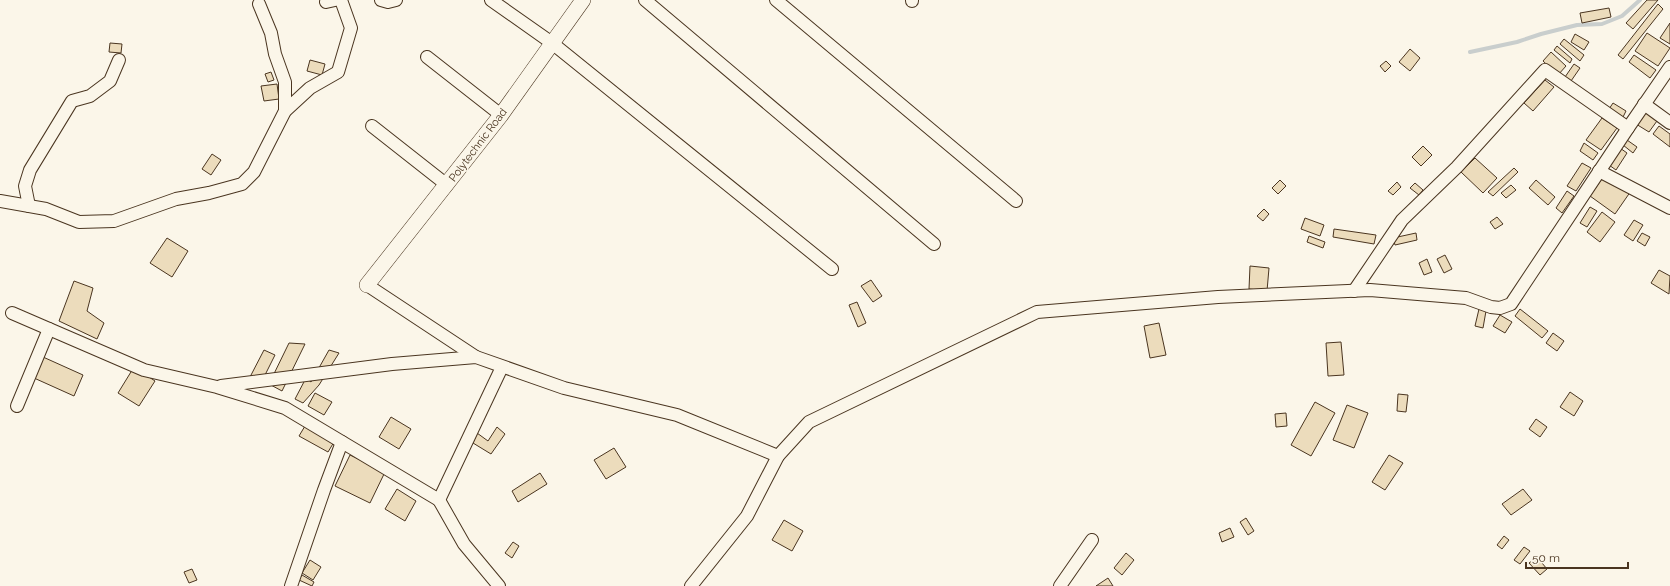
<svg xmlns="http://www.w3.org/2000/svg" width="1670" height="586" font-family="Raleway,sans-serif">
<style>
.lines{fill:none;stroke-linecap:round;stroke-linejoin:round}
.stream{stroke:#c9cecd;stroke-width:4}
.building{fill:#ecdcbc;stroke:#4a3520}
.minor-casing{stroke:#4a3520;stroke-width:14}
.tertiary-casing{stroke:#4a3520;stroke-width:16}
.minor{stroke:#fbf6e9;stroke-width:12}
.tertiary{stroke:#fbf6e9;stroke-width:15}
.labels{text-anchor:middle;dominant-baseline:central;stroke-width:3;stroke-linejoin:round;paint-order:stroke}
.street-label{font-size:11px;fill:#4a3520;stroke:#fbf6e9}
</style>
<rect width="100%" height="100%" fill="#fbf6e9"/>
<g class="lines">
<path class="stream" d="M1470 52 1517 42 1541 34 1577 25 1602 24 1622 16 1640 0"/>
</g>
<g class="building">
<path d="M1647 0H1658L1633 29 1626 23Z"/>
<path d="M1658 4 1663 9 1623 59 1618 55Z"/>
<path d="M1609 8 1611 17 1582 23 1580 13Z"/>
<path d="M1670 23V44L1660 38Z"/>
<path d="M1647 33 1670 48 1658 66 1635 51Z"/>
<path d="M1575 34 1589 42 1584 50 1571 42Z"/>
<path d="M1564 39 1584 55 1580 61 1560 44Z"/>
<path d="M110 43 122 44 121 53 109 52Z"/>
<path d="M1557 46 1572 59 1570 63 1554 50Z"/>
<path d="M1410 49 1420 58 1410 71 1399 62Z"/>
<path d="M1551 52 1566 66 1558 75 1543 61Z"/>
<path d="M1634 55 1656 70 1650 78 1629 62Z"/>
<path d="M310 60 325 64 322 75 307 71Z"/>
<path d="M1386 61 1391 66 1385 72 1380 66Z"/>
<path d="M1574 64 1580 68 1571 81 1565 77Z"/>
<path d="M271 72 274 80 268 82 265 74Z"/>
<path d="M1545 80 1554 87 1533 111 1524 103Z"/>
<path d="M277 84 279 99 264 101 261 86Z"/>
<path d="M1613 103 1626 111 1623 117 1609 109Z"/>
<path d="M1649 105 1662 114 1649 132 1636 124Z"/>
<path d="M1602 118 1617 128 1601 150 1586 140Z"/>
<path d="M1659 126 1670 134V147L1653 134Z"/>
<path d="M1627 140 1637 147 1633 153 1623 145Z"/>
<path d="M1584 143 1598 153 1593 160 1580 151Z"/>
<path d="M1423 146 1432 155 1421 166 1412 157Z"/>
<path d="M1620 148 1627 153 1616 170 1609 165Z"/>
<path d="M212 154 221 160 211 175 202 169Z"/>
<path d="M1475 158 1497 178 1483 193 1461 172Z"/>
<path d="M1582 163 1591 168 1576 191 1567 186Z"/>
<path d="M1514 168 1518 172 1493 196 1488 192Z"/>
<path d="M1608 170 1633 188 1615 214 1590 196Z"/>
<path d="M1280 180 1286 186 1278 194 1272 188Z"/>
<path d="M1536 180 1555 197 1548 205 1529 188Z"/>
<path d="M1397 182 1401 187 1393 195 1388 191Z"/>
<path d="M1415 183 1423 190 1419 195 1410 188Z"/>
<path d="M1511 185 1516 190 1506 198 1501 193Z"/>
<path d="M1567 191 1574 196 1562 213 1556 208Z"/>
<path d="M1590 207 1597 211 1587 227 1580 223Z"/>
<path d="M1264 209 1269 214 1263 221 1257 216Z"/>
<path d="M1602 212 1615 222 1600 242 1587 232Z"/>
<path d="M1497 217 1503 224 1495 229 1490 222Z"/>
<path d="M1305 218 1324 225 1320 236 1301 229Z"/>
<path d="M1634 220 1643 225 1633 241 1624 235Z"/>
<path d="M1334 229 1376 235 1374 244 1333 237Z"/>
<path d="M1416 233 1417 240 1395 245 1393 238Z"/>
<path d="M1642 233 1650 237 1645 246 1637 241Z"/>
<path d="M1309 236 1325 242 1323 248 1307 242Z"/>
<path d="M167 238 188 251 172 277 150 263Z"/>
<path d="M1445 255 1452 269 1444 273 1437 259Z"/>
<path d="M1427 259 1432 272 1424 275 1419 263Z"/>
<path d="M1250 266 1269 268 1267 291 1249 289Z"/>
<path d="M1659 270 1670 276 1669 294 1651 283Z"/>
<path d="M871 280 882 296 873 302 861 286Z"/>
<path d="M74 281 93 288 87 311 104 323 97 339 59 321Z"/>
<path d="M857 302 866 323 858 327 849 305Z"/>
<path d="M1479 309 1486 311 1483 328 1475 326Z"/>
<path d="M1520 309 1548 331 1542 338 1515 316Z"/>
<path d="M1500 315 1512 322 1505 333 1493 326Z"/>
<path d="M1159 323 1166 355 1150 358 1144 326Z"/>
<path d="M1553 333 1564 341 1557 351 1546 343Z"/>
<path d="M1341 342 1344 375 1328 376 1326 343Z"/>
<path d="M289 343 305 344 282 391 269 384Z"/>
<path d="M264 350 275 355 261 383 250 377Z"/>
<path d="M329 350 339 353 319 385 303 403 295 399 306 378 311 382Z"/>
<path d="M43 357 83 375 74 396 34 378Z"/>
<path d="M134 367 155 381 139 406 118 393Z"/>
<path d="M1570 392 1583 401 1574 416 1560 407Z"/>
<path d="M315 393 332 402 324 415 308 406Z"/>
<path d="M1398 394 1408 395 1406 412 1397 411Z"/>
<path d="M1315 402 1335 413 1311 456 1291 445Z"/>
<path d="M1347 405 1368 413 1354 448 1333 440Z"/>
<path d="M1286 413 1287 426 1276 427 1275 414Z"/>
<path d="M391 417 411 429 399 449 379 437Z"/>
<path d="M1536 419 1547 427 1540 437 1529 429Z"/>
<path d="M305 426 334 442 328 452 299 436Z"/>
<path d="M497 427 505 434 491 454 473 443 477 433 488 441Z"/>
<path d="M614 448 626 467 606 479 594 460Z"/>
<path d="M350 455 385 472 370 503 335 486Z"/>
<path d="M1389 455 1403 463 1385 490 1372 482Z"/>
<path d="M540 473 547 484 518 502 512 491Z"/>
<path d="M397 489 416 501 405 521 385 509Z"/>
<path d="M1523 489 1532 500 1511 515 1502 504Z"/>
<path d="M1246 518 1254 531 1248 535 1240 522Z"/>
<path d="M784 520 803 531 792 551 772 540Z"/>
<path d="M1230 528 1234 537 1222 542 1219 533Z"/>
<path d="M1504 536 1509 540 1502 549 1497 545Z"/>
<path d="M513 542 519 546 512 558 505 553Z"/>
<path d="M1524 547 1530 551 1520 564 1514 560Z"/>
<path d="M1126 553 1134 560 1122 575 1114 568Z"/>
<path d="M1537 557 1547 569 1540 575 1529 563Z"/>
<path d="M310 560 321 567 313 580 302 573Z"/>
<path d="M192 569 197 580 189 583 184 572Z"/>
<path d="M302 575 314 582 312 586 299 580Z"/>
<path d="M1108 578 1113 586H1096Z"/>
</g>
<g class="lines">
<g class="minor-casing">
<g id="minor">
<path d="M381 0 388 2 396 0"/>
<path d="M491 0 552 43 832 269"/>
<path d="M645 0 934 244"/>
<path d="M776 0 1016 201"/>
<path d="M912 0V1"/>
<path d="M326 2 335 0"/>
<path d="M259 4 271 33 275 54 285 82V111"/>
<path d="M427 57 501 115"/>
<path d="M1644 104 1670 123"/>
<path d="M372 126 447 185"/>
<path d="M1599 171 1670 208"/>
<path d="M0 201 46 209 79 222 114 221 176 199 209 193 242 184 254 172 285 111 310 88 338 72 351 28 341 0"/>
<path d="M29 206 25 186 30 170 72 101 90 96 110 81 119 60"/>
<path d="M367 285 476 357"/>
<path d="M1354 291 1402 220 1457 167 1545 70 1628 128"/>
<path d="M12 313 144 370 217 387 285 408 439 500 502 367"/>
<path d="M221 386 392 364 476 357 564 388 677 415 778 456"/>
<path d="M17 406 49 329"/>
<path d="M439 500 464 544 499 586"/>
<path d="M291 586 324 490 342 442"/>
<path d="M691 586 747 516 778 456 809 422 1037 312 1218 297 1370 290 1466 298 1491 307 1500 308 1511 304 1628 128 1670 67"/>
<path d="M1060 586 1092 540"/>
</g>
</g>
<g class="tertiary-casing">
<path id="tertiary" d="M367 285 501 115 583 0"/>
</g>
<use href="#minor" class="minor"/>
<use href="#tertiary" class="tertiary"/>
</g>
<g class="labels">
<g class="street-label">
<text transform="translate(478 145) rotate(-53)">Polytechnic Road</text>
</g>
</g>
<path d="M1526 562v6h102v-6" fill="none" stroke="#4a3520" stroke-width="2"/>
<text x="1532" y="562" font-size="12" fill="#4a3520" stroke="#fbf6e9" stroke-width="3" paint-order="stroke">50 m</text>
</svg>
